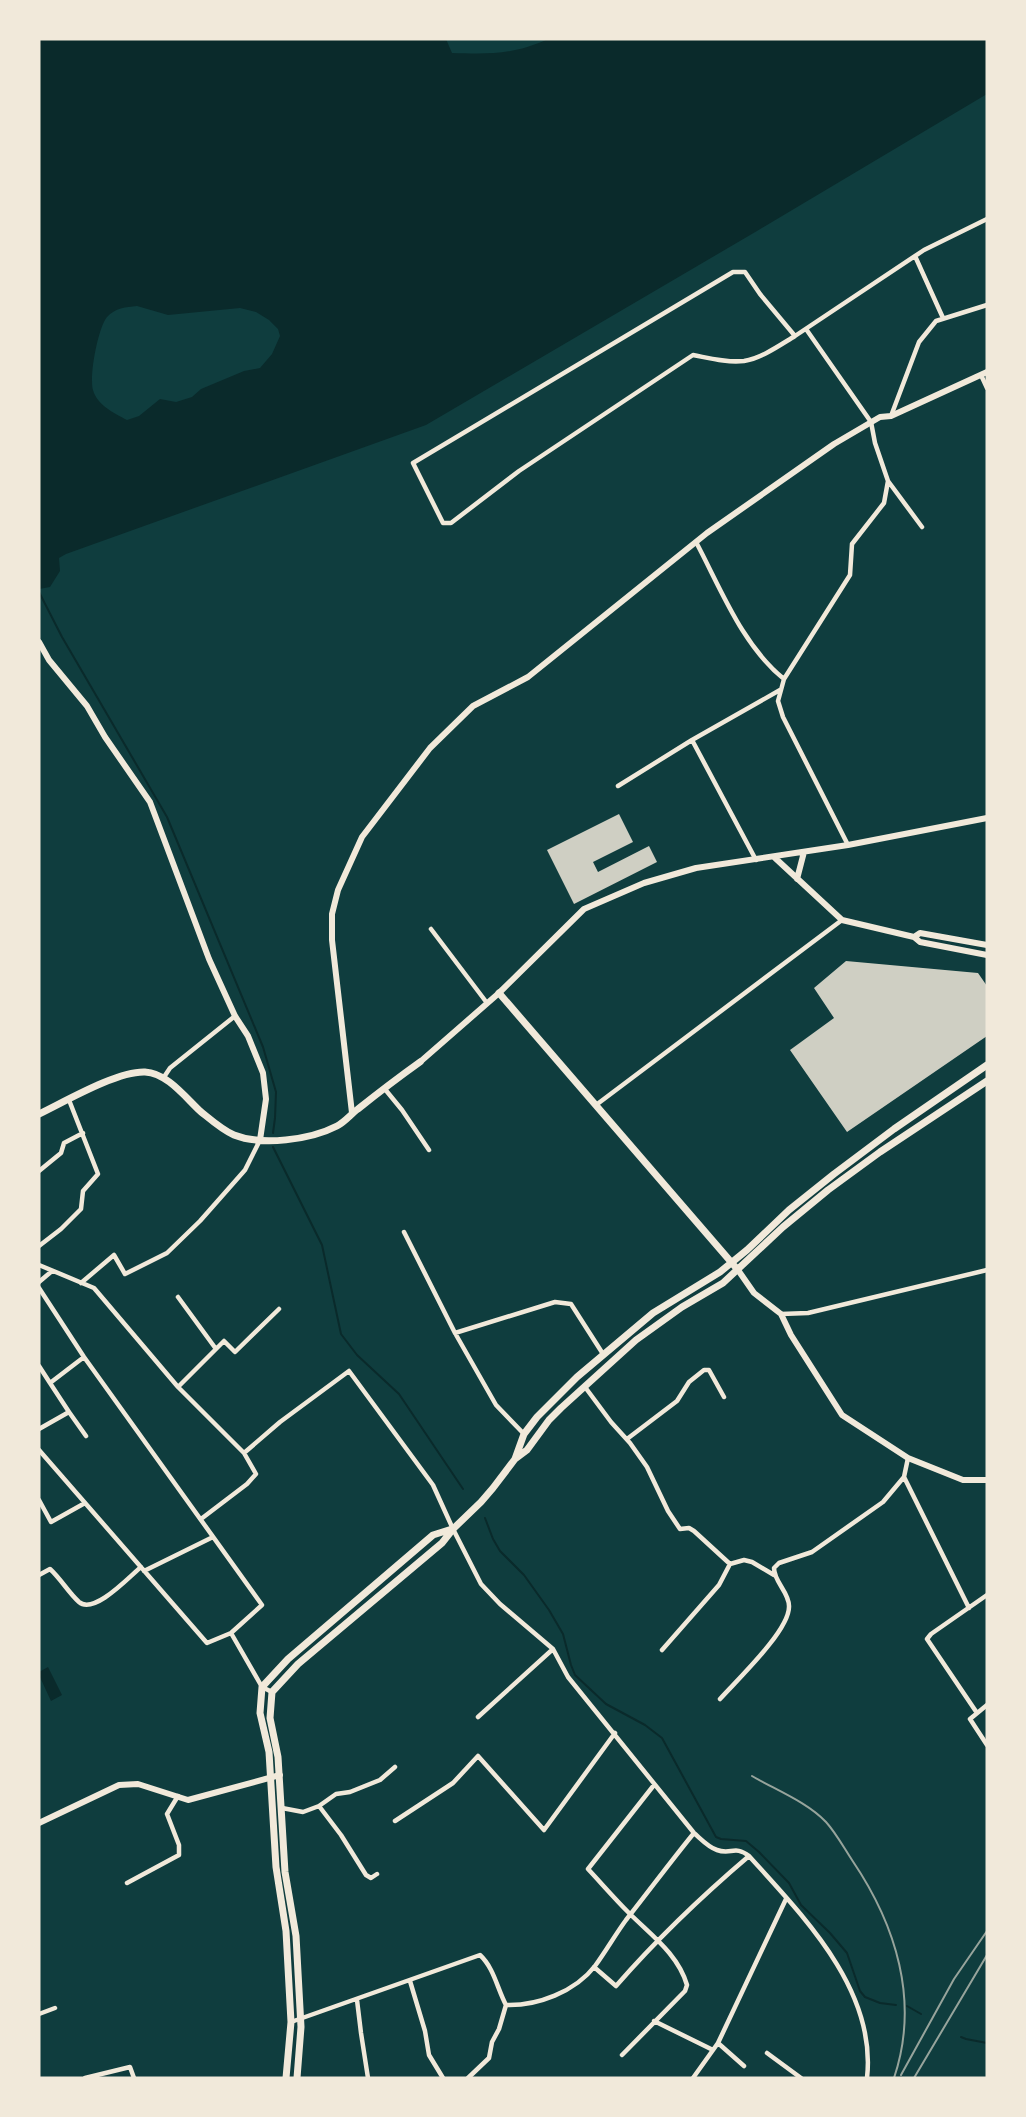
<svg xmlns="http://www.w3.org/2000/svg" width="1026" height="2117" viewBox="0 0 1026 2117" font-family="'Archivo Narrow',sans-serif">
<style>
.water{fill:#0a2a2b;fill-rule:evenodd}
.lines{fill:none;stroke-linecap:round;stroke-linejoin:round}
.stream{stroke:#0a2a2b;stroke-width:2}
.building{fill:#cfcfc3}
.minor{stroke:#f1e9da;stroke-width:4.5}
.tertiary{stroke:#f1e9da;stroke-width:6}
.secondary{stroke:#f1e9da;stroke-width:7}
.rail{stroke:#97a49c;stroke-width:2}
</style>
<rect width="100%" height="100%" fill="#0f3d3e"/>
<path class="water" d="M39,39H446L452,53C489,54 513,55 548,39H987V94L757,231L426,425L66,554L59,558L60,571L50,587L39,589ZM137,306L168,315L240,308L256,312L269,320L278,329L280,336L272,354L260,368L244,371L201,389L192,397L176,402L160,399L139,416L127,420C114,413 97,405 93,390C89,376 98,328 107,317C115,308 126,307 137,306Z
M48,1667L62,1695L51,1701L39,1675V1672Z"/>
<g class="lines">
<path class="stream" d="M39,592L62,637L167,817L263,1047L276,1092L275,1118L273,1133
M273,1147L322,1245L341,1334L357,1355L399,1394L463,1489
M485,1518L493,1539L500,1551L524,1575L549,1610L563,1634L571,1665L575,1675L606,1704L645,1725L662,1738L716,1837L721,1839L746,1841L759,1852L789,1883L801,1905L830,1933L847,1953L860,1991L865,1997L880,2003L896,2005
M907,2006L921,2014
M961,2037L966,2039L987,2043"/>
</g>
<path class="building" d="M619,814L633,842L593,862L598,872L649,846L657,862L574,904L547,850Z
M846,961L978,973L987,986V1036L847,1132L790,1050L834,1018L814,988Z"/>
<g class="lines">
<path class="minor" d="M915,256L943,318
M806,329L871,422L875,443L888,481L884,503L852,544L850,575L784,679L778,701L783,717L848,845
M795,336L760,294L745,272H733L413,463L443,523H451L519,471L693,355C709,358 727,363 744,361C762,358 780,345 795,336L924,250L987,219
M981,375L987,388
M891,416L919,342L936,321L987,305
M888,481L922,527
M696,542C721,589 742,645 784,679
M692,740L780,690
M618,786L692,740L756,860
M431,929L487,1003
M164,1077L170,1068L235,1016
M384,1088L402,1110L429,1150
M596,1105L842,920
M39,1171L61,1153L64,1143L83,1133
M404,1232L455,1333L496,1405L524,1434
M39,1246L61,1229L81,1209L83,1191L98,1174L69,1100
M39,1265L94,1288L178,1387L244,1453L280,1422L349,1371L433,1485L453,1529L481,1584L500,1604L553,1649L568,1677L694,1833C701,1839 708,1847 717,1850C731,1855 735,1845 749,1856C803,1916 877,1990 867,2078
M39,1282L52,1271
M81,1283L114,1255L125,1274L167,1253L200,1221L245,1170L260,1140
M39,1288L84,1357L262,1605L231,1633
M178,1297L216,1349
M781,1314L808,1313L987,1270
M455,1333L555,1302L571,1304L603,1354
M39,1366L50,1383
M178,1387L224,1341L235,1352L279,1309
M585,1387L611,1422L630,1443L647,1467L668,1511L680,1529L689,1528L694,1531L730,1564L744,1560L752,1562L774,1575
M69,1412L86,1436
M39,1429L69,1412L50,1383L84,1357
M627,1439L677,1401L689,1382L704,1370H709L724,1397
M39,1450L207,1643L231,1633L262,1687L272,1692
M904,1477L969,1608
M39,1500L51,1522L85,1503
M201,1519L247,1484L256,1474L244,1453
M144,1571L213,1537
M39,1575L50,1569C61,1579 68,1592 79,1602C94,1615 129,1577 141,1567
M662,1650L719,1585L730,1564
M720,1699C737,1680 790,1630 789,1606C789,1592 774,1582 774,1568L779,1563L812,1552L883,1502L904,1477L908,1458
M987,1705L970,1719L987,1745
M977,1713L927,1639L931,1634L987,1595
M478,1717L553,1649
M319,1806L341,1835L366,1875L371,1878L377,1874
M282,1808L303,1812L319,1806L336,1794L350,1792L380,1780L395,1767
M395,1821L453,1783L478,1756L544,1830L615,1733
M127,1883L179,1855V1845L167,1814L178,1796
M594,1967L616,1986C657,1939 702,1896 749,1856
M410,1981L425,2031L429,2055L443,2078
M357,2000L361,2033L368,2078
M39,2014L55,2008
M654,2021L713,2050
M291,2022L480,1955C494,1968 497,1988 506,2005C537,2006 575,1992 595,1966C606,1951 615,1935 626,1920C649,1891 671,1861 694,1833
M718,2043L786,1899
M767,2053L801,2078
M622,2055L685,1991L687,1985C678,1954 651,1935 629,1913C615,1899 602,1884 588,1869L654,1785
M85,2078L130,2067L134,2078
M468,2078L489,2058L492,2042L499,2029L506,2005
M693,2078L718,2043L744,2066"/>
<path class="tertiary" d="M39,642L49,660L87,706L105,737L150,802L209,959L235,1016L248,1036L263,1073L266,1099L260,1140
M774,857L842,920L914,937
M797,879L804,852
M987,945L920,933L914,937L920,942L987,955
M420,1062L499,993L584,909L644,883L696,868L848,845L987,818
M352,1113L332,940V914L338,890L362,837L430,748L473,706L528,677L707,533L834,444L880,417L891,416L987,372
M738,1270L754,1293L781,1314L791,1335L842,1415L908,1458L963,1480H987
M39,1823L119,1785L138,1784L188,1800L280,1775"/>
<path class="secondary" d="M499,993L738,1270
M39,1114C66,1101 117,1071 145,1072C167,1073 185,1097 200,1111C210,1119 222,1130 234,1135C262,1146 310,1140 337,1126C345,1122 351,1114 358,1109C378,1093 399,1077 420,1062
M515,1459L527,1450L549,1420L561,1408L636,1340L682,1307L723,1283L783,1227L828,1190L880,1152L987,1081
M286,2078L291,2022L286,1931L276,1867L269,1752L260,1713L262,1687L288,1659L433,1535L452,1529
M297,2078L301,2027L296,1936L285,1872L278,1757L270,1718L272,1692L298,1664L442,1543L453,1529L481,1502L493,1488L515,1459L524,1434L537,1417L577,1377L653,1313L720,1272L747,1250L789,1210L834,1174L894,1129L987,1065"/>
<path class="rail" d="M752,1776C776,1790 807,1802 826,1822C836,1833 844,1848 852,1860C896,1925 920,2001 894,2078
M901,2075L954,1979L987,1931
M914,2078L987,1955"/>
</g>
<rect width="1026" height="2117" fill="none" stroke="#f1e9da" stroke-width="81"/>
</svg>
